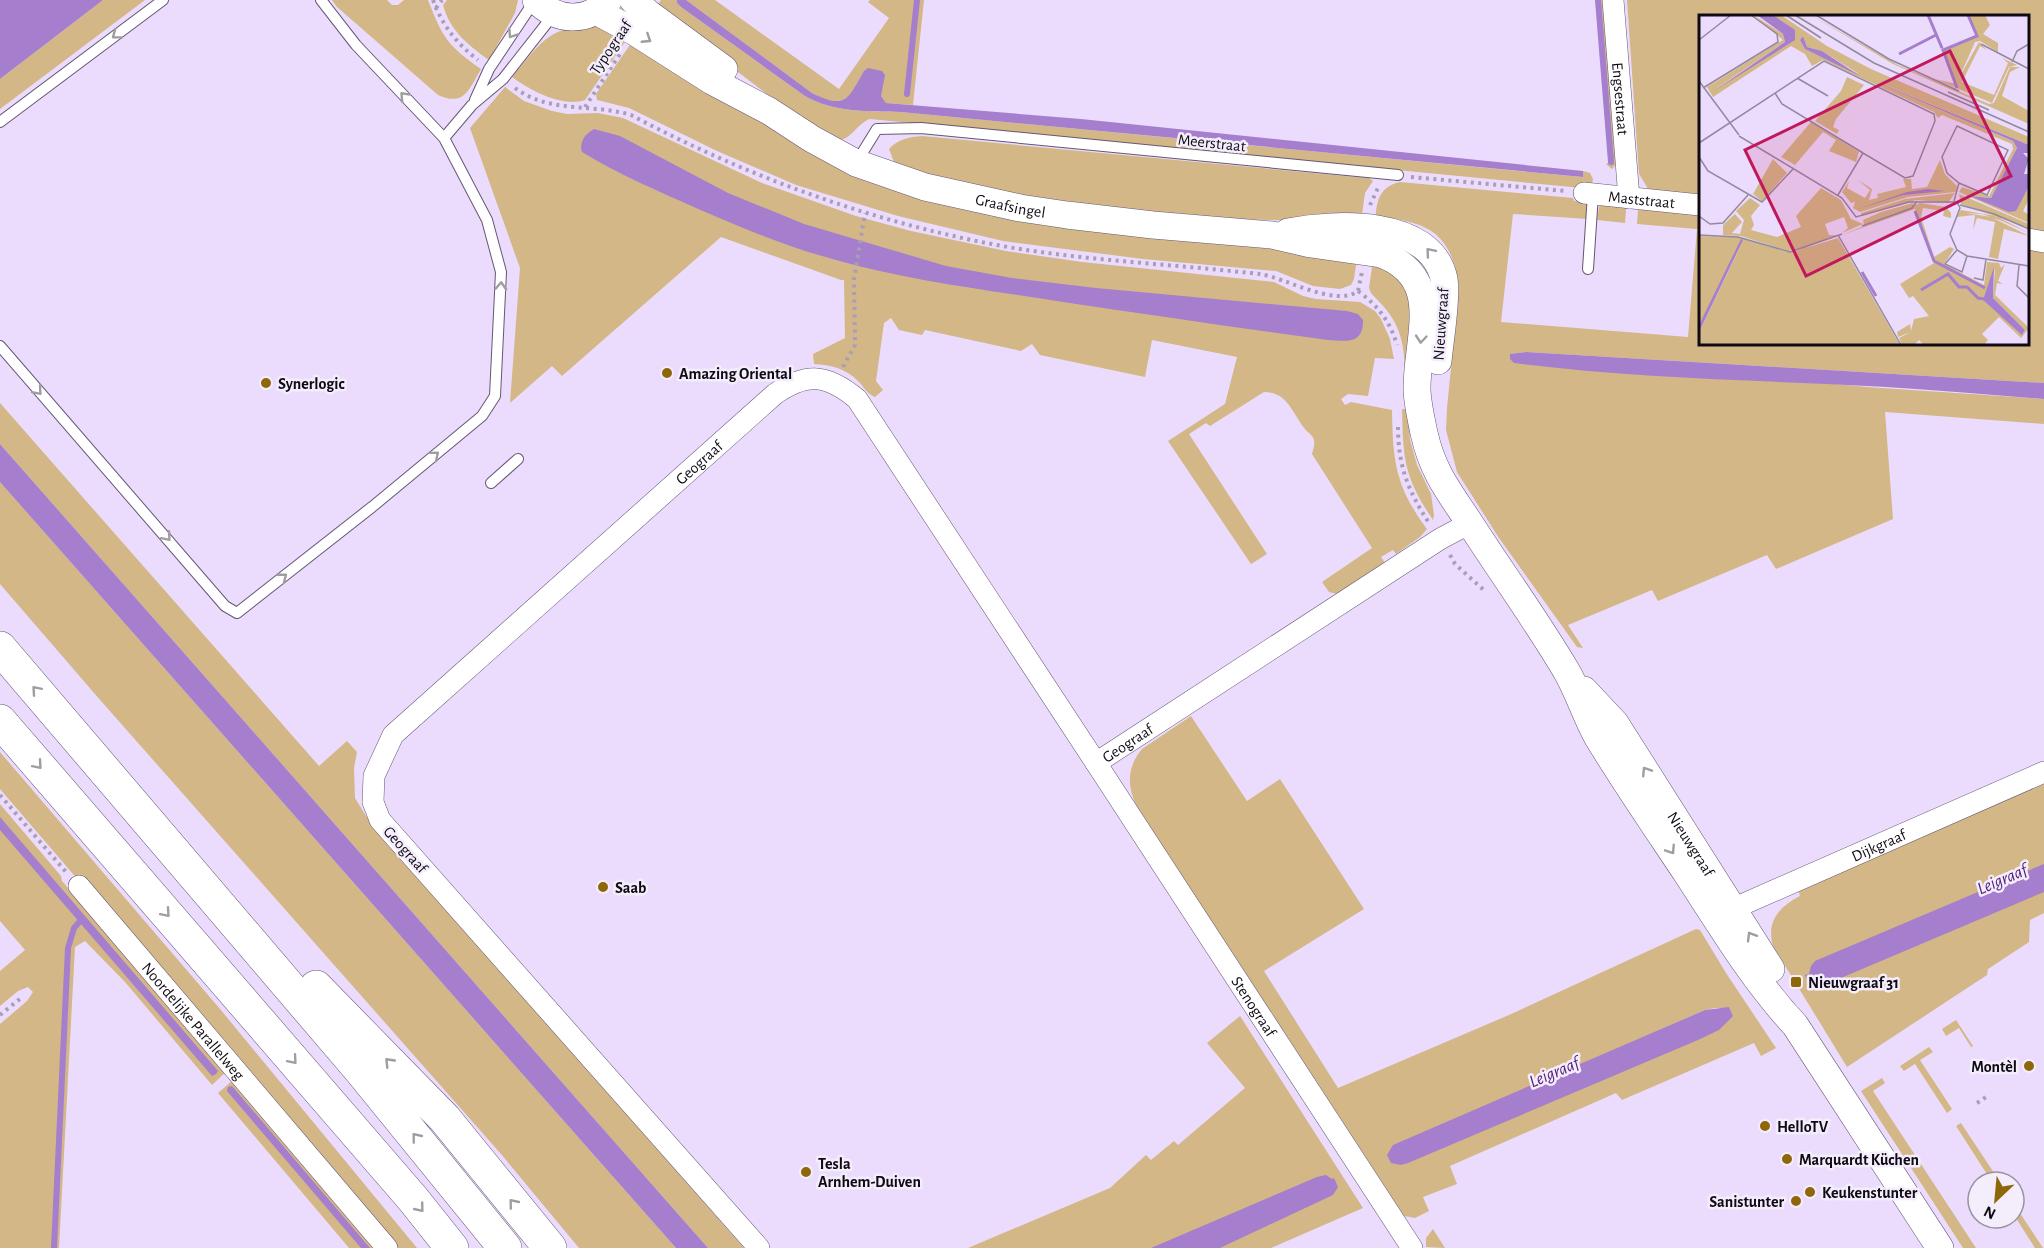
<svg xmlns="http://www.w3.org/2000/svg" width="2044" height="1248" viewBox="0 0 2044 1248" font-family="'Alegreya Sans',sans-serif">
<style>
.green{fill:#d3b786;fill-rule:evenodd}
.water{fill:#a57ecd}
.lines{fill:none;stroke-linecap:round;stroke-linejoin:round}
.stream{stroke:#a57ecd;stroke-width:6}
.service-casing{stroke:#655774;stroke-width:12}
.minor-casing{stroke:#655774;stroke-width:22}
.tertiary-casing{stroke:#655774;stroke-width:28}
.motorway-casing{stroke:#655774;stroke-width:34}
.path{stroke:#a99db7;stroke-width:4;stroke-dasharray:3 4.5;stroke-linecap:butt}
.service{stroke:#fff;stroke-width:10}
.minor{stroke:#fff;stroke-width:21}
.tertiary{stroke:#fff;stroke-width:27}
.motorway{stroke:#fff;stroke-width:33}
.oneway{stroke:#9f9da1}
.poi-dot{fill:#8e670a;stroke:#f4edfb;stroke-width:2}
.labels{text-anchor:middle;stroke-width:5;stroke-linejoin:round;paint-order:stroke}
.street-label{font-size:16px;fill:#0f0a14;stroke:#f4edfb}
.poi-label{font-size:16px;font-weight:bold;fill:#0f0a14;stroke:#f4edfb;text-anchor:start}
.water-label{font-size:18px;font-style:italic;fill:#55207e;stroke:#f4edfb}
.inset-river{fill:none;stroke:#a57ecd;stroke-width:3}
.inset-road{fill:none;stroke:#9388a0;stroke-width:1.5}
.view{fill:#c2185b;fill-opacity:0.15;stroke:#c2185b;stroke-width:3}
.inset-edge{fill:none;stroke:#0f0a14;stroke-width:3}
</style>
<rect width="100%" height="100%" fill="#ebdcfd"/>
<path class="green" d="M103,0H145L0,109V79Z
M332,0H387L392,5H398L404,0H428C443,38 447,45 481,69C469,89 465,107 438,95L337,7Z
M447,0H518L515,13L489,60C468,45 450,31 443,5Z
M661,0H677V3L681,7L805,96C835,113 868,111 901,112L1582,177L1583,171L1590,173L1593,179L1592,184L1582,188L870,119C858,123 852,138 840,140L788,110L655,9Z
M686,0H715L839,89L889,18L868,2L870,0H924L913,105L886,103L881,96H849C838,106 823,99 812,93Z
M1598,0H1607L1617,163L1612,169L1606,164L1611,161Z
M1627,0H2044V236L2028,234V16H1700V199L1650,192L1639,174Z
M590,24L629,36L585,100C562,108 530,90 512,77C524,63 536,45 552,35C563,28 578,27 590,24Z
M634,39L804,150L1169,238L1357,258L1354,279L1351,285L1340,289L1313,286L1276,271L1143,259L1003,241L898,216L796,185L717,151L629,108L597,100L596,94Z
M505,87L524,101L552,111L567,114L598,113L623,118L762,183L856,216L911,231L1006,251L1082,262L1274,282L1303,296L1316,299L1360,302L1375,311L1381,319L1390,339L1394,359L1375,358L1368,396L1348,394L1341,399L1345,405L1351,402L1392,410C1393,461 1395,486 1427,529L1420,537L1396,554L1393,550L1381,557L1385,563L1337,594L1329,592L1322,582L1372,548L1312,454C1313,450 1315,445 1314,440C1313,435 1308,433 1305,429C1292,413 1288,392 1264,392L1210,426L1206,423L1189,434L1267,554L1251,564L1168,441L1225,404L1237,357L1152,340L1145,377L1040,355L1032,344L1021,351L925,330L922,335L899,330L891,318L884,323L876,381L883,390L875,397C867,394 864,387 858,381C845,368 831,365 814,364L813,354L845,338L844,280H841L721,237L562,376L552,366L510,403L520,268L470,128Z
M922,136L1356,177L1369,178L1373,181L1365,193L1361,222L1184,218L967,187L894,162L889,149C898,139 909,137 922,136Z
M1400,182L1573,198L1574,201L1587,202L1589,206L1588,219L1513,214L1501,322L1688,337L1697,229L1637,224L1638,210L1643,205L1700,210V344H2028V243L2044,247V383L1526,352L1511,354L1867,387L2044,399V424L1885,412L1893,519L1776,569L1767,555L1658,601L1652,590L1568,625L1583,648L1577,647L1499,538L1457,472L1446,430L1447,408L1459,288C1452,232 1427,221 1376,217C1376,200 1381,186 1400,182Z
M1602,204L1623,205L1626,210L1625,223L1597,220L1599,207Z
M1373,260L1402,279L1414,304L1409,385L1404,384C1406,356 1404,330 1384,307C1380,302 1375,298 1371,293L1369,288Z
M0,403L319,766L347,741L357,752L354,768L355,798L366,816L744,1248H708L0,444Z
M1402,409H1408L1410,440L1417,465L1431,494L1434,515L1433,520C1404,477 1403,459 1402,409Z
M0,482L676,1248H579L501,1154L101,701L0,584Z
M1191,716L1247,801L1280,779L1364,909L1264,971L1338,1088L1509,1015L1696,929L1700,930L1726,973L1776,1048L1761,1056L1754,1043L1622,1100L1616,1093L1450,1166L1457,1184L1423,1197L1429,1211L1415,1218L1404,1216L1136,805C1127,785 1127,767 1142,749ZM1715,1008H1729L1733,1016L1392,1163L1593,1059L1705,1010Z
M0,752L220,1009L417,1248H394L0,789Z
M2044,783V913L2030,920L2029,942L1988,969L1987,975L1847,1067L1773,946C1766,921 1779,907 1800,896L1798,889Z
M0,804L61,876L62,881L226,1072L212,1085L125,982L85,941L75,947L59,1248H0V1024L27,1001L33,992L28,987L18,991L0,1006V971L25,950L0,921Z
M1240,1016L1363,1208L1271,1248H968L1110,1188L1146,1155L1151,1160L1174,1141L1178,1145L1245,1088L1207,1043Z
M1956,1020L1973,1046L1971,1047L1959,1028L1946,1036L1942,1029Z
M1929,1047L1933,1052L1920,1060L1952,1109L1947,1113L1915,1064L1904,1071L1900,1066Z
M1882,1078L1885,1083L1873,1091L1976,1248H1963L1861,1091Z
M233,1080L381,1248H349L218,1093Z
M1961,1123L2000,1182H1992L1956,1126Z
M2014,1204L2043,1248H2035L2014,1215Z
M1433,1229L1445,1248L1426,1247V1238Z"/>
<path class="water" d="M0,0H103L0,79Z
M677,0H686L812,93C846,110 848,99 864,71L868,68L882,71L885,75L881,96L886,103L1081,119L1583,171V177L901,112C868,111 835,113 805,96L681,7L677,3Z
M594,129L620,136L728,193L804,224L946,266L1012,278L1096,288L1347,311L1358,314L1363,320C1363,345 1347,341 1328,340C1239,328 1151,315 1063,302C988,290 910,281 836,260C788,247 742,228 696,208C658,191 618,174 582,152C579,142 585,134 594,129Z
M1526,352L2044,383V399C1991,395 1938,390 1886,387C1762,380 1638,379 1514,363L1510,359V354Z
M0,444L708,1248H676L0,482Z
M0,817L218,1071L216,1074L212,1076L0,830Z
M2044,864V892L1822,986L1812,982L1809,983L1805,975L1809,974L1811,966L1815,961Z
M1729,1007L1733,1016L1719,1030L1698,1040L1408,1163L1401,1165L1391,1163L1387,1155L1393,1145L1705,1010Z
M232,1086L370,1248H361L227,1091L228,1087Z
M1326,1175L1332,1179L1334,1178L1338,1187L1333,1195L1220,1248H1151L1317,1177Z"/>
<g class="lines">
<path class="stream" d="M1598,0L1611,162
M907,94L917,0
M54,1248L68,948L74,928L82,919"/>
<g class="service-casing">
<path id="service" d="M475,100L489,69L535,0
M0,122L163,0
M444,138L472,105L503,79L554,14
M856,163L877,129L921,128L1398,175
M1588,269L1593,194
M0,346L225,606L237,613L372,507L482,416L495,396L501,272L487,220L444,138L356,45L321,0
M491,483L518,459"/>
</g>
<g class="minor-casing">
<g id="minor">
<path id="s1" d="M1613,0L1629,198"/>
<path id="s2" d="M1584,193L1700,205"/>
<path d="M2028,239L2044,242"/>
<path id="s3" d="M1096,763L1412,1248"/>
<path id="s4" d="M79,886L387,1248"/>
<path id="s5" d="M1721,914L2044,772"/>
<path id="s6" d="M759,1248L380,820L373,802L374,776L393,735L775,394C807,372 827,374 857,399L1096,763L1440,539L1470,523"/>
</g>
</g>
<g class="tertiary-casing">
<g id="tertiary">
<path d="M536,0C557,22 587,23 608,1"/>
<path d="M633,0L648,13L724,69"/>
<path id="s7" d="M596,11L635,32L712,81L769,111L812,139L856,163L925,187L1020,208L1067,215L1153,225L1272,235L1311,244L1381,254C1445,277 1417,337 1417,388C1417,402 1421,418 1424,433C1433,474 1451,494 1473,528C1504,576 1538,623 1567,672C1579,693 1586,717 1598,738C1626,784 1657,829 1687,874C1721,926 1753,980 1795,1025L1940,1248"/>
<path d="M1288,232C1335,223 1431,218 1444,279C1447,297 1440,341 1438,361"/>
<path id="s8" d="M1584,690L1615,723L1771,969"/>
</g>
</g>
<g class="motorway-casing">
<path id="motorway" d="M0,648L362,1072L505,1248
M0,721L413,1199L452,1248
M316,987L445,1119L550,1248"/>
</g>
<path class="path" d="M433,0C442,25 457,44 478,60
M436,8L442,0
M515,88C550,114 592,103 631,115C748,177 872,222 1002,246C1087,261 1173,264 1259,274C1285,277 1335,308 1358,291L1362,272
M585,107L622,51
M1411,177L1565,191
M1370,205L1378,188
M1358,291C1378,306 1390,321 1397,345
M843,367L855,345L854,279L865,213
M1398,427C1398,465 1408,491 1429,523
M1450,555L1455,564L1486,592
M0,795L66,872
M0,1015L21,998
M1977,1103L1986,1097"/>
<use href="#service" class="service"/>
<use href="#minor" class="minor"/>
<use href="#tertiary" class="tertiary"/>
<use href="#motorway" class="motorway"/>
</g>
<defs><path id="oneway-chevron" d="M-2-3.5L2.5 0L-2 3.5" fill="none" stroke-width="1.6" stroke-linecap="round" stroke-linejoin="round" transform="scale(1.5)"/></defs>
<g class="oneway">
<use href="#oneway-chevron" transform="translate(512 34) rotate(124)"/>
<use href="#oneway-chevron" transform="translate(116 35) rotate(143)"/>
<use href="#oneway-chevron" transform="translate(647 39) rotate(33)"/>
<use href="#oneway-chevron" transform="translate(404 96) rotate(-133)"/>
<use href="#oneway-chevron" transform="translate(1430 252) rotate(-130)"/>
<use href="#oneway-chevron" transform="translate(501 286) rotate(-87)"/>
<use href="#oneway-chevron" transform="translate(1421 339) rotate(95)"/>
<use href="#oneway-chevron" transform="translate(38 391) rotate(49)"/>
<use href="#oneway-chevron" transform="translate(435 455) rotate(-40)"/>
<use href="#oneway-chevron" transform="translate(167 537) rotate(49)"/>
<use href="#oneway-chevron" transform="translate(283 577) rotate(-38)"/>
<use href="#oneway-chevron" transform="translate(36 690) rotate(-131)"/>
<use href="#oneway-chevron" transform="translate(38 765) rotate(49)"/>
<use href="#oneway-chevron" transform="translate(1646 771) rotate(-123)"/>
<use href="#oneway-chevron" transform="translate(1671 850) rotate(57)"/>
<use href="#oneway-chevron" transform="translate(166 913) rotate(49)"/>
<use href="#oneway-chevron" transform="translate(1751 936) rotate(-121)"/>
<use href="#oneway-chevron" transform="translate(293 1060) rotate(49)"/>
<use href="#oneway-chevron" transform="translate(389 1062) rotate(-134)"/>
<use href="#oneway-chevron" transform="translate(416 1137) rotate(-129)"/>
<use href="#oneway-chevron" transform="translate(513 1203) rotate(-129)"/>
<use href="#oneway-chevron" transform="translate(420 1208) rotate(51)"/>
</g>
<g class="poi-dot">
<circle cx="667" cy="373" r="6"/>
<circle cx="266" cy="383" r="6"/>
<circle cx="603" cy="887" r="6"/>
<rect x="1790" y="976" width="12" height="12" rx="3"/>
<circle cx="2029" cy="1066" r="6"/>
<circle cx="1765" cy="1126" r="6"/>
<circle cx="1787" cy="1159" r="6"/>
<circle cx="806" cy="1172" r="6"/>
<circle cx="1810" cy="1192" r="6"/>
<circle cx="1796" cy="1201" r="6"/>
</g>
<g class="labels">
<g class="street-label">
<text transform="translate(610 47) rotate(-56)" y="6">Typograaf</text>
<text dy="6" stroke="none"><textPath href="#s1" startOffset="99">Engsestraat</textPath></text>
<text transform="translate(1212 142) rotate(6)" y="6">Meerstraat</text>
<text dy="6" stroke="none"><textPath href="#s2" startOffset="58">Maststraat</textPath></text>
<text dy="6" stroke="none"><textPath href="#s7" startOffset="462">Graafsingel</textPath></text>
<text transform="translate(1440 324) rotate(-86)" y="6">Nieuwgraaf</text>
<text dy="6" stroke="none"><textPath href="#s6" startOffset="1072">Geograaf</textPath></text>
<text dy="6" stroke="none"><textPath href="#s6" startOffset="1738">Geograaf</textPath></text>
<text dy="6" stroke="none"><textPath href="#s8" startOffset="188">Nieuwgraaf</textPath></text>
<text dy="6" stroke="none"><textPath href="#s5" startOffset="172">Dijkgraaf</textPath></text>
<text transform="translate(406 849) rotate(48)" y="6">Geograaf</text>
<text dy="6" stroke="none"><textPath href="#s3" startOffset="290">Stenograaf</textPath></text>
<text dy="6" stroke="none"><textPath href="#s4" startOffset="177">Noordelijke Parallelweg</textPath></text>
</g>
<g class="poi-label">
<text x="679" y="379">Amazing Oriental</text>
<text x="278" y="389">Synerlogic</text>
<text x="615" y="893">Saab</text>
<text x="1808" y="988">Nieuwgraaf 31</text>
<text x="2017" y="1072" text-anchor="end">Montèl</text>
<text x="1777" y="1132">HelloTV</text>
<text x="1799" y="1165">Marquardt Küchen</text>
<text x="818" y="1169">Tesla<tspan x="818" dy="18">Arnhem-Duiven</tspan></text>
<text x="1822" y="1198">Keukenstunter</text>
<text x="1784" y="1207" text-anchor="end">Sanistunter</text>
</g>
<g class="water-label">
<text transform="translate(2002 879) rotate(-23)" y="6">Leigraaf</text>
<text transform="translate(1554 1072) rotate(-23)" y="6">Leigraaf</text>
</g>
</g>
<g transform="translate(1699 15)">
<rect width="330" height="330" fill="#ebdcfd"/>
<path d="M54,0L84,19L86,27L15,75L95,25L92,13L74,0H82L128,31L172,54L330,122V130L174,65L314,126L318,133L292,183L271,181L316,196L330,171V184L324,196L330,200V208L260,177L263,172L290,181L314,134L313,129L243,100L239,103L235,97L124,45L113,51L106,39L92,31L14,82L8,72L84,25ZM104,21L108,32L123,36L160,59L106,34L101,25ZM112,0L199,50L290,89L295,88L311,52H321L311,57L303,81L330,96V109L194,49ZM228,0L245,34L277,21L268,0H286L291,10L284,19L299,28V37L281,26L276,27L260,63L280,27L288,35L281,31L263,67L295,80L309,48L303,43L318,50L310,52L293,88L236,64L258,69L237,21L199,40L236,19ZM148,62L165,70L137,104L134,112L140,115L138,119L116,106L142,76ZM112,107L160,137L157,147L130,136L137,125L124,117L96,150L82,142ZM74,144L88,158L63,186L54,179ZM241,145L246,159L258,171L257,177L209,182L161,197L154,193L156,187L152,188L143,177L150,166L148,173L166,183L171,175L159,165L173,174L170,185L179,183L178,179L207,172L204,164H212L213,174L228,172ZM122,173L142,185L152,204L164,209L143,218L149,213L145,202L126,209L130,220H137L106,233L139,223L201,330H0V317L44,226L0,310V221L38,222L88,237H95L105,233L89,236L42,221L24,220V210L36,199L43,207L33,218L41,219L45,205L37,196L51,183L61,190L52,201L55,210L52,215L78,222L102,212L97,201ZM256,178L249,188L217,185L163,201L162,198L206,184ZM260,179L330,209V213L262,189ZM214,188V191L165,210L164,205L182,197ZM221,188L247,192L252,198V203L244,201L245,196L224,193L222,202L235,242L251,232L255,234L245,249L285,270L288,247L300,248L302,253L306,249L299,266L304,269L298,268L296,280L330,313L322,323L300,302L283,319L289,325L285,330H225L220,325L215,330H203L200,323L212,317L199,322L198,317L211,309L212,316L215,304L230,301L214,281L210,283L201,269L235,248L216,194L143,220ZM296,253L294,283L326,315L324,319L284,285ZM262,195L297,201L330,218L303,206L283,199L267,198L292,202L330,221L305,214L299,244L290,242L296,207L278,203L274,215L276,200L257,202Z" fill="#d3b786" fill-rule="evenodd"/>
<path d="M58,0H74L96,15V25L15,76L86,27L84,19ZM104,21L108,32L123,36L161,61L106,34L101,25ZM173,65L330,130V138H324L330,144L325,159H330V171L317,196L310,197L271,181L292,183L318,133L314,126ZM229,174L246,176L204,180L159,194L208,177ZM42,224L44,225L0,317V310ZM295,252L294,283L326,315L323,320L284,285Z" fill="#a57ecd"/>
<path class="inset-river" d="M229,0L243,33M200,39L237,20M258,73L244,35L278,21L269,0M216,196L235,246L286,273M163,257L177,281M222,275L249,259L260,272H268L279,283L285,284"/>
<path class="inset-road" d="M87,0L122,23M96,0L175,48L330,117M117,0L190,44L260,76M0,25L32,0M282,29L330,54M313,47L318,36L330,29M98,63L129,81M0,66L40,120M4,73L79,27L78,19L52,0M249,77L290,95M76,78L83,89L164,138M258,111L309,135L288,180L260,168L248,158L243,142ZM40,121L143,183L157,202L210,187H258L261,193L251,219L258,235L268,241L330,251M0,128L125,46L235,99L236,106L214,161L206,163L164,138L139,180M0,142L9,156L63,187L95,153M255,186L260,168M261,190L295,199L330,214M0,201L11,209L24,208L49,180M163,211L213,193L218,186M0,220L39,222L91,237L143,219M139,220L202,330M258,235L246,249L263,257L268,241M320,250L318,271L330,283M275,263L284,265L287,244"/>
<path class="view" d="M251,36L312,161L107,261L46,135Z"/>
<rect width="330" height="330" class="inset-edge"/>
</g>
<g transform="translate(1996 1200) rotate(206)"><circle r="28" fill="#f4edfb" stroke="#98929f" stroke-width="1.5"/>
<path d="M0-4.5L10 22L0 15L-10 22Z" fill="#8e670a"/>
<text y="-9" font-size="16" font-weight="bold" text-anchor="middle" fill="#0f0a14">N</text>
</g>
</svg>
